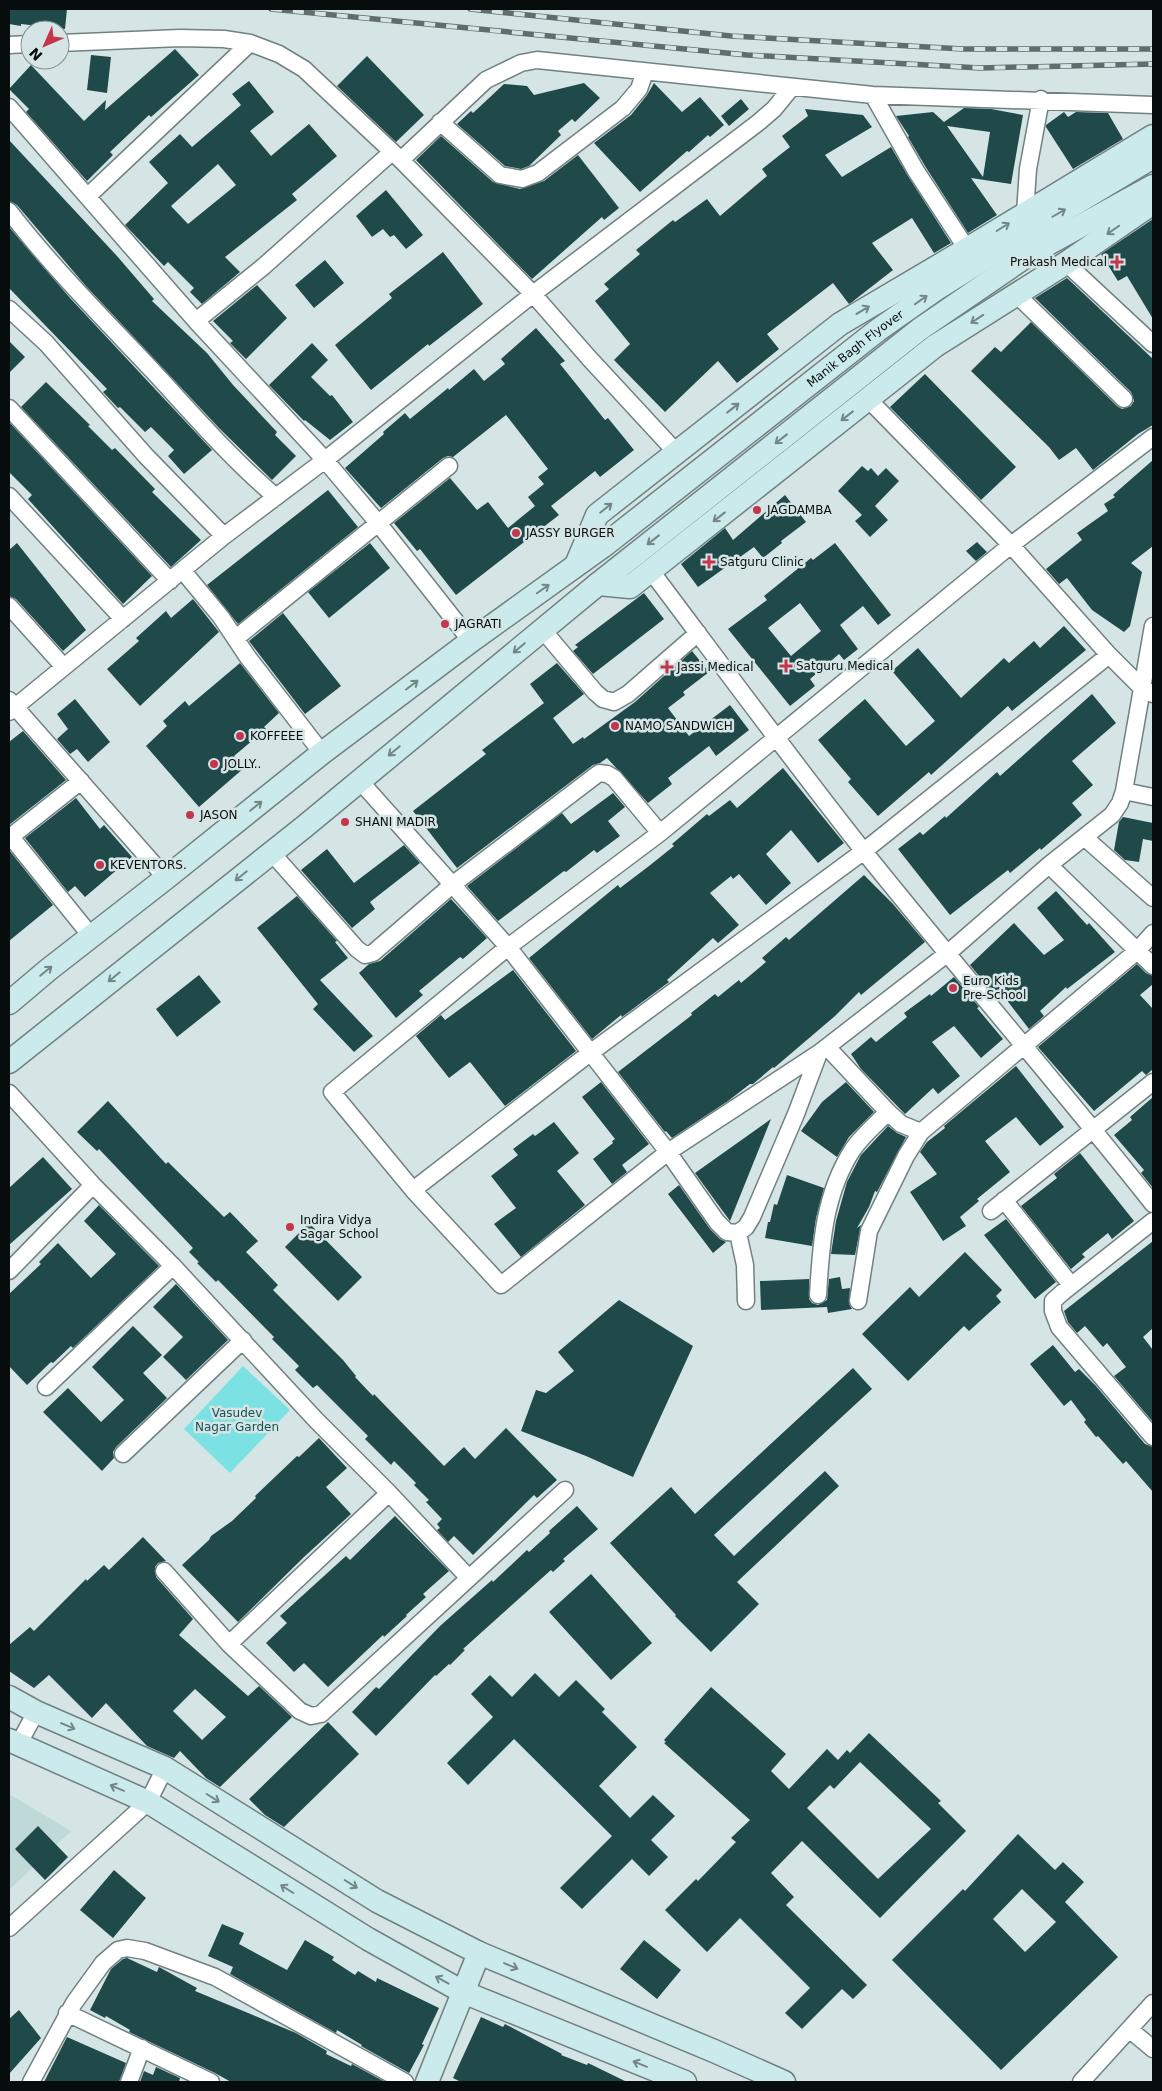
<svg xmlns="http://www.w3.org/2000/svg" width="1162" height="2091" viewBox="0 0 1162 2091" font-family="'DejaVu Sans',sans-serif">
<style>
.built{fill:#bfd9d9}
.green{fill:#7ce1e2}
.building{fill:#204a4a;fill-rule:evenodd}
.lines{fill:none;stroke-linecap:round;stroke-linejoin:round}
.street-casing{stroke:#718080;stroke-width:19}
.secondary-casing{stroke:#718080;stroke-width:25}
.street{stroke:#fff;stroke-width:16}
.secondary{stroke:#cbeaeb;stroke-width:22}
.rail-casing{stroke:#616c6c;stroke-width:5.5}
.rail{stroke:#d5e5e5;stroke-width:4;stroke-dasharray:11;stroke-linecap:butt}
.oneway{stroke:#738787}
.poi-dot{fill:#c5354c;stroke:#d5e5e5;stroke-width:2}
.labels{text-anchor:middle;stroke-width:5;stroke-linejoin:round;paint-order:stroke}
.poi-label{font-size:12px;fill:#070d0d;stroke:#d5e5e5;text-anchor:start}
.street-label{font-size:12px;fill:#070d0d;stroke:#d5e5e5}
.park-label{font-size:12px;fill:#165152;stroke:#d5e5e5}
</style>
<rect width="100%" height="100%" fill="#d5e5e5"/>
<path class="built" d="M9,1794L71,1831L9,1890Z"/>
<path class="green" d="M243,1366L290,1410L230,1473L184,1429Z"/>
<path class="building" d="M9,9H67L65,29L21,24V26L9,24Z
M175,49L199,75L151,117L149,115L110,152L113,155L87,181L26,112L29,109L9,89L31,65L84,121L106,100L105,110Z
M91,55L111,57L107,93L87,90Z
M367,56L424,115L396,142L337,86Z
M249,81L274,112L250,131L271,156L309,124L337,156L292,194L297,200L225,257L240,272L202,304L190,292L194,288L168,262L164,266L125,225L168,183L149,162L180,134L192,147L241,105L232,94ZM218,164L236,185L188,224L171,206Z
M584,83L600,98L575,122L572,119L558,131L561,135L529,166L521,169L505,166L457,124L471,111L473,113L504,84L527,86L534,95Z
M654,83L682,112L700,97L724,125L710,137L708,135L689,152L687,151L640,192L594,143L631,115L647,95Z
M741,99L749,109L729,126L721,116Z
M964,108L991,109L1023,115L1011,184L971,178L997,215L968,233L925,166L908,137L909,136L896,116L933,112L944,122ZM947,126L990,132L983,177Z
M805,109L863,115L872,127L825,155L842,177L891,147L908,176L951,243L934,253L912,218L872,243L893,270L852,302L849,304L833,283L767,334L779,349L737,383L718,361L665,412L614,360L630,344L595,301L609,289L604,284L640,254L636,250L673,220L675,222L707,199L720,216L767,176L762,169L790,147L782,136L808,116Z
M1064,112L1068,117L1076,112L1108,113L1123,139L1073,169L1046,127V125Z
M441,136L493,182L520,189L544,181L578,155L619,208L604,220L602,217L532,279L416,160Z
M9,140L117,256L154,299L152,301L207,353L233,385L277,432L275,435L296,456L272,480L219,428L85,285L17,205L9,201Z
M386,190L423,235L406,249L394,235L390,237L383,229L372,237L356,216Z
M1153,219V319L1127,276L1118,281L1101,254Z
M9,227L70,298L212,450L184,474L168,456L174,450L151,427L145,432L120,407L118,408L103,392L107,389L9,288Z
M443,252L483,304L429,346L428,344L371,390L335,345L392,298L389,294Z
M325,260L344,283L314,308L295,285Z
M1067,278L1153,359V425L1138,434L1093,470L1076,448L1059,460L1049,447L971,371L995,347L1001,352L1031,322L1117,406L1122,409L1131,406L1134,401L1131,392L1035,298Z
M257,285L287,318L246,359L230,343L233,341L213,321Z
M536,328L565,361L560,364L605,420L608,418L634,450L600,477L595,471L551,506L559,515L456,595L420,549L417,551L394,523L450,478L477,510L488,502L508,528L535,506L528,497L544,484L538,477L548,469L506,415L453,457L448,456L443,458L381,508L345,468L384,434L383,432L405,413L410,419L448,388L449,390L474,369L484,381L505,364L501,359Z
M9,341L25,357L9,373Z
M312,343L328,360L311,377L330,396L332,395L353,422L330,440L305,420L304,421L269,385Z
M925,374L1016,467L981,500L890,407Z
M46,382L90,425L88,426L112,450L115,448L155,489L152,492L201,540L171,567L21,407Z
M9,422L152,576L123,604L28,499L32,495L9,472Z
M1153,460V546L1131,563L1142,572L1130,626L1124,632L1092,610L1067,578L1059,584L1046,569L1082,540L1077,533L1108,511L1104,504L1115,497L1113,495Z
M862,466L868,471L871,468L878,476L886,468L899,481L875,506L888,520L870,537L855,521L862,515L838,491Z
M328,490L358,527L238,624L207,585Z
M785,495L806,522L781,541L782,543L763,558L754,547L698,587L681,564L725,528L733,540Z
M977,542L987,552L976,561L966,551Z
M17,543L86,630L63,651L16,599L9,596V550Z
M370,543L390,568L329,618L308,592Z
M835,543L891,615L878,625L863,606L840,625L858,649L844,660L839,654L810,679L815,686L790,706L728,629L767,600L764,596L811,558L813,560ZM800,603L821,631L791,656L768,628Z
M644,593L664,619L593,674L573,651L578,647L575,645Z
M193,599L219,632L140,706L107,669L139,641L136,638L166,611L171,618Z
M283,613L341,686L305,714L249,641Z
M1064,626L1086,650L1012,711L1008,706L931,775L929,772L878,816L848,782L851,779L818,740L865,699L906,746L935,721L892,671L918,648L961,698L1004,658L1009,663L1034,641L1040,648Z
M692,651L709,672L683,692L685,695L668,708L689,736L730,705L749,730L716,756L709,746L668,778L672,784L648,803L607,758L600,763L593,765L457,868L413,811L486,754L482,750L544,703L530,684L557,663L584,694L553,718L573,744L583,737L584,739L635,702Z
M240,663L279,713L264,727L266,729L234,756L244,768L199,807L146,746L167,726L163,721L185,701L189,706Z
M1092,694L1116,723L1072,761L1093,785L1072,803L1082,815L1041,850L1040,848L1010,873L1008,870L950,915L898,849L920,832L923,835L945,816L946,818L997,772L1000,776Z
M75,699L110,742L88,762L77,749L70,754L57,739L68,729L57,714Z
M23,731L66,780L9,825V742Z
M783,768L844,843L818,863L791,830L766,854L791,883L766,905L739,874L733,879L731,876L710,893L739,925L718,943L713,938L667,980L669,982L622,1017L621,1015L592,1039L529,958L618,885L620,888L649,866L674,846L672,844L707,814L709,816L730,800L737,808Z
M613,793L625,807L608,821L620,836L597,853L594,850L566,872L564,871L498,921L467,886L562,813L571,824Z
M76,798L100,829L104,825L132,857L85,897L75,886L68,892L25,838Z
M1123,817L1153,823V841L1143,839L1139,862L1125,860L1114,850L1119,822Z
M404,845L420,863L370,902L375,909L352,928L301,870L327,849L354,883Z
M9,850L53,905L9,941Z
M864,875L893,904L925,942L861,995L859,992L835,1016L774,1068L773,1067L753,1084H750L728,1101L672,1138L666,1131L665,1132L618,1072L692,1015L691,1013L715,994L718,997L739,980L741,983L766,962L762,958L786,937L789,940Z
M1056,891L1087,925L1089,923L1115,952L1067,989L1066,987L1040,1011L1044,1016L1029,1029L999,990L994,994L970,965L1014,923L1044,955L1064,940L1037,908Z
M297,896L337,941L335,942L348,958L320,980L373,1036L354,1052L313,1009L318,1004L257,928Z
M451,899L487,938L463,959L460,957L419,991L423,995L396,1018L359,973L369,964L380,961Z
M1137,964L1146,973L1153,976V984L1140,995L1153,1009V1069L1146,1075L1142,1071L1094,1111L1038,1047Z
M513,970L576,1051L505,1106L470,1062L449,1078L416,1036L441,1015L445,1020Z
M199,975L221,1002L177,1037L156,1009Z
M954,977L979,1007L977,1008L1003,1039L981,1058L954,1026L932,1042L960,1076L938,1094L933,1088L905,1114L861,1069L851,1054L871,1037L876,1042L907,1017L904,1013L930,994L931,996Z
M1016,1066L1064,1127L1040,1146L1016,1117L985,1141L1010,1172L977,1199L979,1201L960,1217L966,1226L943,1241L910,1192L937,1174L920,1152L927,1142L945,1128L944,1126Z
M601,1082L649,1144L622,1165L627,1172L612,1184L593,1159L613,1143L612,1141L615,1139L582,1097Z
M846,1082L874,1112L849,1137L837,1157L801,1131L822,1102Z
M1153,1097V1188L1141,1173L1144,1170L1114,1135L1132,1120L1130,1117Z
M108,1101L166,1164L168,1162L224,1217L230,1212L258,1241L246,1252L278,1285L273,1290L343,1360L356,1376L355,1377L373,1396L374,1394L444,1466L464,1447L475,1459L506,1428L557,1480L537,1498L534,1495L473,1555L454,1536L448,1542L437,1530L440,1528L437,1524L442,1519L426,1502L429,1500L414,1485L416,1483L394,1461L391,1465L365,1439L368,1436L317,1385L313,1388L295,1370L299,1366L272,1339L274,1337L218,1280L216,1282L197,1263L199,1262L189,1252L193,1248L99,1149L97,1151L77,1132Z
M771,1119L730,1221L695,1173Z
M554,1122L579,1153L557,1171L585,1205L521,1257L494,1224L516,1208L491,1176L518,1155L513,1149L533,1134L535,1136Z
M888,1126L897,1133L906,1137L877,1192L875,1191L869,1207L857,1228L861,1225L855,1255L831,1254L836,1221L847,1182L861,1155Z
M1080,1153L1134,1221L1112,1239L1108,1233L1082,1254L1085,1257L1071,1269L1021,1206L1057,1178L1054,1174Z
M43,1157L72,1189L9,1245V1188Z
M787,1175L824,1188L816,1218L812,1246L765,1238L768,1222H770L774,1204L777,1205Z
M679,1185L710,1229L720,1239L726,1242L713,1253L668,1194Z
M99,1205L159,1266L73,1348L71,1346L53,1363L51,1362L27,1385L9,1366V1294L41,1264L39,1262L58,1243L91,1278L116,1254L84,1221Z
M1006,1219L1056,1282L1035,1299L984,1235Z
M309,1223L362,1277L338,1301L285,1247Z
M1153,1241V1328L1143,1337L1153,1350V1422L1114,1376L1126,1367L1107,1343L1103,1347L1085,1326L1077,1333L1068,1322L1064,1311Z
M965,1252L1002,1290L996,1296L1001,1302L969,1331L964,1326L908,1381L862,1334L910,1287L919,1297Z
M840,1277L842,1289L850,1288L849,1304L852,1309L828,1313L827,1307L761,1310L760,1281L809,1279V1299L812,1303L818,1305L827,1300L829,1279Z
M176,1284L228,1340L186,1380L163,1357L183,1337L153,1307Z
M619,1300L693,1346L633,1477L586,1456L521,1431L536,1390L546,1393L574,1371L558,1352Z
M133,1326L162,1355L143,1373L167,1398L116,1447L113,1452L114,1458L102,1471L43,1412L68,1388L101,1422L124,1400L92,1367Z
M1053,1345L1075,1372L1079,1369L1096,1386L1145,1444L1153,1447V1492L1126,1461L1123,1464L1098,1436L1096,1437L1084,1422L1086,1420L1071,1400L1064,1406L1030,1364Z
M853,1368L872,1389L714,1535L734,1556L825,1471L839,1486L737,1582L759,1604L711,1652L675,1616L676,1615L610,1543L671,1487L695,1514Z
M319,1438L347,1468L326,1487L351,1514L304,1557L238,1622L182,1565L209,1540L211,1536L232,1521L256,1498L255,1496L297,1456L299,1457Z
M577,1506L598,1529L563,1559L565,1561L553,1572L551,1570L463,1649L465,1650L450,1665L449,1664L436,1676L435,1675L376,1736L352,1712L376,1687L379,1689L440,1626L492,1580L493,1582L527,1550L529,1552L550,1533L549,1531Z
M395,1516L449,1571L423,1594L426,1597L406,1615L407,1616L384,1637L383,1635L328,1687L304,1663L294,1672L266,1643L287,1623L280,1616L346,1556L350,1560Z
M143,1537L166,1561L158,1563L155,1567L156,1577L193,1619L179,1635L248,1696L259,1686L292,1717L220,1787L206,1778L180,1751L174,1758L147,1746L106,1703L92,1718L49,1675L34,1688L9,1671V1645L30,1627L34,1631L86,1579L87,1581L104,1565L109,1570ZM195,1689L226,1717L202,1740L173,1711Z
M591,1574L652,1643L611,1680L549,1612Z
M535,1673L559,1697L576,1680L605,1709L602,1712L637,1747L599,1786L630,1818L653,1795L675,1816L651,1840L668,1857L649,1876L632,1859L582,1909L560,1888L612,1836L514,1739L468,1785L447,1763L493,1717L471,1694L490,1675L512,1697Z
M711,1687L786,1754L771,1771L789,1789L827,1749L838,1760L847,1750L850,1753L869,1733L941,1801L938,1803L966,1831L880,1918L802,1841L771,1873L794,1897L786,1905L867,1985L853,1999L842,1989L802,2029L785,2013L810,1988L740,1918L707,1952L665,1910L696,1879L698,1881L736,1842L731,1838L750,1820L664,1743L666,1742L664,1740ZM860,1762L931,1829L878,1879L807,1808L830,1785L834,1789Z
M328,1722L359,1754L284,1827L265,1815L249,1799Z
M38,1826L68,1857L45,1880L15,1849Z
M1018,1834L1055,1870L1063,1862L1084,1882L1065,1902L1118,1957L1001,2070L892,1960L963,1889L965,1891ZM1022,1889L1056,1922L1025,1952L993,1919Z
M114,1870L146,1898L113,1938L80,1910Z
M222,1924L244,1933L239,1944L287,1970L305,1940L334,1957L332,1960L355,1975L358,1971L376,1982L377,1978L439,2008L422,2044L424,2045L409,2073L361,2046L362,2045L337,2030L336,2033L230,1974L233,1967L208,1956Z
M644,1940L681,1970L657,1999L620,1969Z
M127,1958L157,1972L159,1967L197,1988L195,1991L296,2033L327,2051L326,2054L351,2066L352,2064L385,2082H231L215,2073L129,2032L130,2030L106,2016L105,2018L90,2010L111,1969L123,1959Z
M19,2010L41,2038L9,2074V2019Z
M481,2017L503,2027L505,2024L562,2054L561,2055L587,2065L588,2063L627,2082H461L453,2078Z
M67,2037L126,2063L119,2082H44Z
M156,2067L180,2078L179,2082H140L144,2071L153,2075Z"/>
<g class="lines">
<g class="street-casing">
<path id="street" d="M60,43L180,38L224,39L250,43L279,54L304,69L401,160L533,294L589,358L676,452
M9,45L30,44
M873,95L916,171L967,249
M9,107L196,321L325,460L378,523L471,641
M440,122L500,175L522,179L538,173L623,108L639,89L645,72
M401,160L486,80L521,63L537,60L873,95L1153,105
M88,196L250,43
M9,211C52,267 102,317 151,369C192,413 230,458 276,497
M1025,213L1028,169L1041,99
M1066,263L1153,344
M1016,294L1124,399
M9,309L46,343L146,456L224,536
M196,321L264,266L392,152
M868,399L1011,545L1109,655L1141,687L1153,694
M9,408L170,581
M1153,437L1011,545L660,833L508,947L332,1092L413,1190L501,1285L668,1152L819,1053L948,953L1049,865L1112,815L1120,803L1124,791L1153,626
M9,496L123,619
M183,571L221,617L247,656L322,753
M651,571C721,664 790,758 862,849C958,969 1058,1084 1153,1204
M9,606L64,667
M542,629L595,692L603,699L614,702L628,694L698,633
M236,638L449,466
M9,700L166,878
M9,712L224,536L325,460L533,294L759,122L774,109L792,87
M359,780L508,947L668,1152L717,1222L727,1232L738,1233L746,1227L752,1217L796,1114L819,1053
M1124,791L1153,797
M11,837L91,936
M1084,837L1153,898
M9,838L81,781
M271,852L357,949L365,955L373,953L452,885L599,773L607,774L614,778L660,833
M1049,865L1153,966
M827,1047L888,1112L901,1124L921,1132L1137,951L1153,933
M9,1093L93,1185L173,1266L316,1420L389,1493L468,1577
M413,1190L590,1053L864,851L1109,655
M1004,1200L1071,1285
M991,1211L1153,1082
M1153,1221L1063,1292L1053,1301V1311L1059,1327L1153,1437
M738,1233L745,1265L746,1301
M9,1271L93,1185
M818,1295C821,1243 824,1194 853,1149C863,1135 876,1124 888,1112
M858,1301L869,1231L906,1156L921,1132
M46,1387L173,1266
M123,1454L243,1340
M164,1571L229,1644L300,1711L311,1716L321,1714L565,1490
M229,1644L389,1493
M18,1745L36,1712
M9,1928L148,1802L165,1768
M67,2013L211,2082
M1129,2029L1153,2049
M31,2082L74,2003L103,1963L118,1950L127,1948L145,1951L215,1977L405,2082
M129,2082L142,2048
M1081,2082L1153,2003"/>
</g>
<g class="secondary-casing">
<g id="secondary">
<path d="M576,565L597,515L840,324L967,249L1153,136"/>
<path d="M598,584L630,587L935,346L1066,263L1153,203"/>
<path id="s1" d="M9,1003L48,970L166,878L322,753L471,641L606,544L878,330L935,290L1016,239L1153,157"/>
<path d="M9,1062L304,827L598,584L920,329L1028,255L1153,186"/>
<path d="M9,1697L36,1712L165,1768L377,1901L479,1953L714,2051L784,2082"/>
<path d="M9,1740L148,1802L368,1939L463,1992L685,2082"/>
<path d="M427,2082L479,1953"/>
</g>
</g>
<use href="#street" class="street"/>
<use href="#secondary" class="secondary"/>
<g class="rail-casing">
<path id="rail" d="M271,9L747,55L980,68L1153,64
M470,9L731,36L963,49H1153"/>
</g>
<use href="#rail" class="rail"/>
</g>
<defs><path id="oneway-shaft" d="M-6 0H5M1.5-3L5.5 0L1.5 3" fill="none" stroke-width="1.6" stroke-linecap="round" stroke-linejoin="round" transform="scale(1.25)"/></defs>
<g class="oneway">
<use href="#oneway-shaft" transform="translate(1059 213) rotate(-30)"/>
<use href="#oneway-shaft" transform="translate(1003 227) rotate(-32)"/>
<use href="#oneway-shaft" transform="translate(1113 230) rotate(145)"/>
<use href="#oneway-shaft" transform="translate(921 300) rotate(-35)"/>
<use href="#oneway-shaft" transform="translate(863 310) rotate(-31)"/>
<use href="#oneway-shaft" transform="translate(977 319) rotate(147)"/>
<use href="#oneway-shaft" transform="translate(733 408) rotate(-38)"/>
<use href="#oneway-shaft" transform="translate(847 416) rotate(142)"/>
<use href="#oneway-shaft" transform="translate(781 439) rotate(142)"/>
<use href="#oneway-shaft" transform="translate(606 508) rotate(-39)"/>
<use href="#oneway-shaft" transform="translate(719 517) rotate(142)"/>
<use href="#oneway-shaft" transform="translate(653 540) rotate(142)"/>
<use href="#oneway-shaft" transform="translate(543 589) rotate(-35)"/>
<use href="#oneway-shaft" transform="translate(519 648) rotate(140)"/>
<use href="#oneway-shaft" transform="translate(412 685) rotate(-37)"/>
<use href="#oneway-shaft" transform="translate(394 751) rotate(140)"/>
<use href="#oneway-shaft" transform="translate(256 806) rotate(-39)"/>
<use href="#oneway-shaft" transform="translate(241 876) rotate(141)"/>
<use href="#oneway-shaft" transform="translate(46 971) rotate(-39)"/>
<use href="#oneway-shaft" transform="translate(114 977) rotate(141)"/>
<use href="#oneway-shaft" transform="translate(68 1726) rotate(23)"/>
<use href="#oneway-shaft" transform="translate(117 1788) rotate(-157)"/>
<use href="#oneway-shaft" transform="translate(213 1798) rotate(32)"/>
<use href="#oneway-shaft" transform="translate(351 1884) rotate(32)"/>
<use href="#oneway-shaft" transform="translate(287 1889) rotate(-148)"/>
<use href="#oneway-shaft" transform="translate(511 1966) rotate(23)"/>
<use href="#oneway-shaft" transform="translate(442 1980) rotate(-151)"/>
<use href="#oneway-shaft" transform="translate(640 2064) rotate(-158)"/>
</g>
<g class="poi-dot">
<path d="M1114.5 254.5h5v5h5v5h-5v5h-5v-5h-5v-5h5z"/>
<circle cx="757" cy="510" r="5"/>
<circle cx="516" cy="533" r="5"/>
<path d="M706.5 554.5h5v5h5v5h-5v5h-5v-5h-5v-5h5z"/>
<circle cx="445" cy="624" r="5"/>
<path d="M783.5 658.5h5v5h5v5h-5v5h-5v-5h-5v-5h5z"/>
<path d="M664.5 659.5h5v5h5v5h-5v5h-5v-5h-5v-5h5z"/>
<circle cx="615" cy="726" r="5"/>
<circle cx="240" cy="736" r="5"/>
<circle cx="214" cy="764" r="5"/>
<circle cx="190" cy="815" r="5"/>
<circle cx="345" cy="822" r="5"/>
<circle cx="100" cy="865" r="5"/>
<circle cx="953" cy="988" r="5"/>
<circle cx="290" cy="1227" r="5"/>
</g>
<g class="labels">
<g class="poi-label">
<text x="1107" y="266" text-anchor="end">Prakash Medical</text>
<text x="767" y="514">JAGDAMBA</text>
<text x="526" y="537">JASSY BURGER</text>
<text x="720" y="566">Satguru Clinic</text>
<text x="455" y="628">JAGRATI</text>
<text x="796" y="670">Satguru Medical</text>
<text x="677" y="671">Jassi Medical</text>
<text x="625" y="730">NAMO SANDWICH</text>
<text x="250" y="740">KOFFEEE</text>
<text x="224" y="768">JOLLY..</text>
<text x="200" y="819">JASON</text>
<text x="355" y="826">SHANI MADIR</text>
<text x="110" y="869">KEVENTORS.</text>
<text x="963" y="985">Euro Kids<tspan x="963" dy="14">Pre-School</tspan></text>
<text x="300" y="1224">Indira Vidya<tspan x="300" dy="14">Sagar School</tspan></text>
</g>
<g class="street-label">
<text dy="4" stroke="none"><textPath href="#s1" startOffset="1070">Manik Bagh Flyover</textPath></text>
</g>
<g class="park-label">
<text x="237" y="1417">Vasudev<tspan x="237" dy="14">Nagar Garden</tspan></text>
</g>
</g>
<rect width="1162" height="2091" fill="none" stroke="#070d0d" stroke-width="20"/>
<g transform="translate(45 45) rotate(225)"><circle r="24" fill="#d5e5e5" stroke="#838f8f"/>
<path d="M0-4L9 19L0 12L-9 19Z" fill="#c5354c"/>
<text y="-8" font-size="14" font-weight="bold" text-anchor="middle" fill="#070d0d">N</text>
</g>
</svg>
